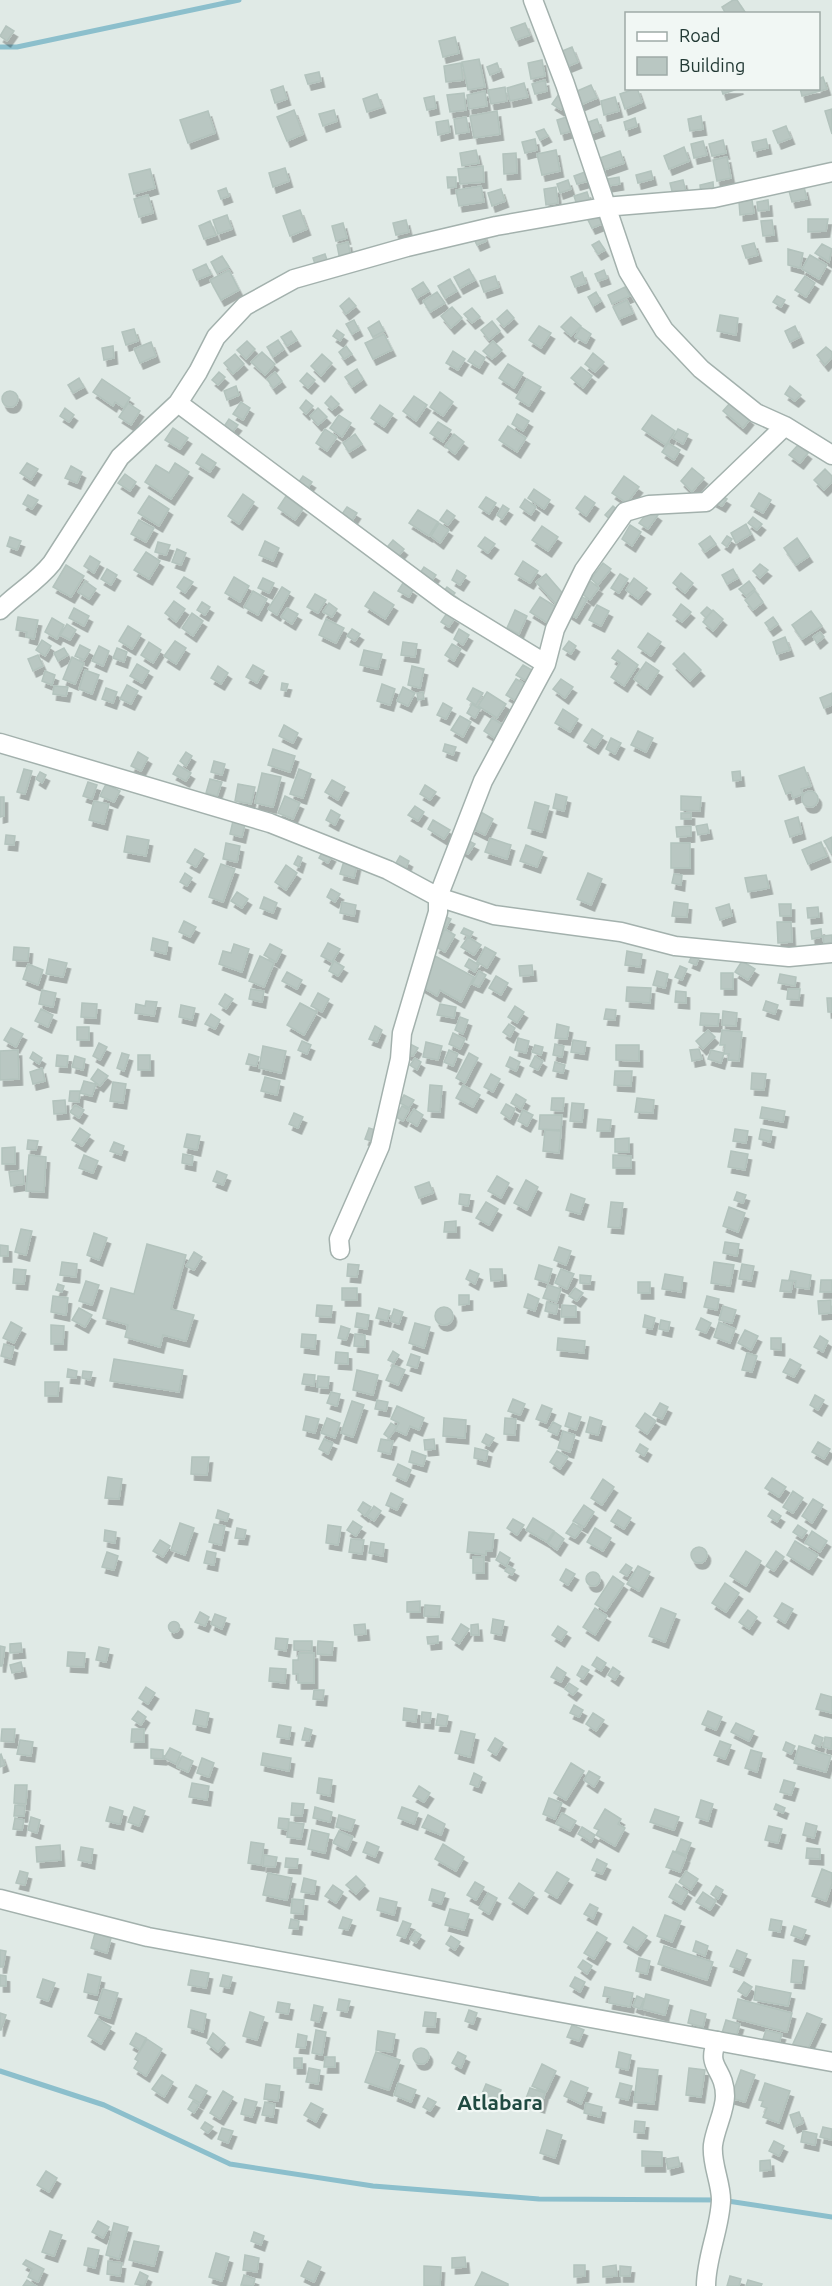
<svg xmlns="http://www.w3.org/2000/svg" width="832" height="2286" viewBox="0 0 832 2286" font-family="Ubuntu,sans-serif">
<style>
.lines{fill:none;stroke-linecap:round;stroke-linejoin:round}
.stream{stroke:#8cbfcc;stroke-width:5}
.building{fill:#b9c7c2;stroke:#b3c3bd;stroke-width:1.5;filter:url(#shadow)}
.minor-casing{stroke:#a3b1ad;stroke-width:21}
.tertiary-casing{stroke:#a3b1ad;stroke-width:21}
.minor{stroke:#fff;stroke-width:18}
.tertiary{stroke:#fff;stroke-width:18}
.labels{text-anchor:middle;stroke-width:4.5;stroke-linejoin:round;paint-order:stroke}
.district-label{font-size:21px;font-weight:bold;fill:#204a41;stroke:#f1f7f4}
</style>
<defs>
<filter id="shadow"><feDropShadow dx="3.5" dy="6" stdDeviation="0" flood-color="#0004"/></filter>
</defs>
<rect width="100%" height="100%" fill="#e0eae6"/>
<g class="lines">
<path class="stream" d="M0,47H17L239,0
M0,2071L104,2105L230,2164L373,2186L539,2199L721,2200L832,2217"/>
</g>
<path class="building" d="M733,0H737L745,12L726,14L722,7Z
M525,23L530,35L516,40L511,28Z
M6,26L14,31L7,41L0,36Z
M455,37L459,53L443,57L439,41Z
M572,47L578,62L566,67L560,52Z
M479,59L485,87L468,90L462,62Z
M542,60L545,76L531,79L528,63Z
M461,63L463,80L446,82L444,66Z
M497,63L500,71L490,75L487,67Z
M319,72L321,81L308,84L305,75Z
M823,77L827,89L802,96L800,88H818V79Z
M545,80L547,91L535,94L532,84Z
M524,83L528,97L510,101L507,88Z
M591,85L597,98L580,105L575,92Z
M283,86L287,99L275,103L271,90Z
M505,87L507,101L491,104L488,90Z
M637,88L642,102L625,109L620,94Z
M721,88H740L723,94Z
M485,91L487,106L469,109L467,95Z
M464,93L466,110L450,112L447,95Z
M377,94L382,107L367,112L363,99Z
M559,94L568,99L561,110L552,104Z
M434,96L436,108L427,110L424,98Z
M615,97L619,111L604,115L601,101Z
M832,109V134L825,111Z
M294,110L303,134L287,141L277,117Z
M334,110L337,121L323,126L319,114Z
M208,111L215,133L188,143L180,120Z
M497,111L500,134L474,138L470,116Z
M573,115L576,130L561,134L557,120Z
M701,116L703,129L690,131L688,119Z
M466,117L469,132L456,134L454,119Z
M635,118L637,126L626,130L624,122Z
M597,119L601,130L590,134L586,123Z
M448,120L450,132L438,135L436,122Z
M786,126L791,138L778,143L773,131Z
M544,129L548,136L540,140L536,132Z
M535,139L537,150L525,153L522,142Z
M766,139L768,148L754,151L752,142Z
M723,140L726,153L712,156L709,144Z
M703,141L707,155L694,158L691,144Z
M684,147L689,161L669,169L664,156Z
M476,150L479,163L462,166L460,153Z
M556,150L560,171L542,175L537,154Z
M620,151L624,163L604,170L600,158Z
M516,153L517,173L504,174L503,154Z
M727,157L731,178L717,181L713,160Z
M483,166L484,182L460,184L458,169Z
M285,168L289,181L273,187L269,173Z
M150,169L155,188L134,194L129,174Z
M651,171L653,179L638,183L636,175Z
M585,172L588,181L577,184L574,176Z
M447,177H456V187L448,188Z
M619,177L620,184L608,186L607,179Z
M568,180L571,189L560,193L557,184Z
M683,180L686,192L673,195L670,183Z
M713,182L714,193L701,195L700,185Z
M481,186L484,202L459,206L456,190Z
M556,187L558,203L546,205L544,189Z
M804,187L807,199L792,202L789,191Z
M226,188L229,196L221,199L218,191Z
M501,189L505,201L492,206L488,193Z
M587,192L590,201L577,205L574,196Z
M148,195L153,213L139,217L134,199Z
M752,200L754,213L740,215L739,202Z
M768,200L769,210L758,211L757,202Z
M300,210L307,229L290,236L283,216Z
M227,215L232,229L218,234L213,220Z
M598,215L602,224L592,228L588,220Z
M808,219H828L826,231L808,232Z
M406,220L409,232L396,235L393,223Z
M772,220L774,235L763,236L761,221Z
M210,221L216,235L204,239L199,226Z
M343,223L347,238L336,241L332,226Z
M483,233L486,241L477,245L473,237Z
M599,241L605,250L598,254L592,245Z
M348,242L351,257L340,260L337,245Z
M754,243L758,255L746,258L742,246Z
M822,244L832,249L829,262L815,253Z
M788,249L803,253L800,268L788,265Z
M325,254L328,263L316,267L313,258Z
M810,255L827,265L819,279L802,269Z
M222,256L229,267L217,273L211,262Z
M206,264L211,274L197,280L193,270Z
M469,269L475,280L460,288L454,277Z
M229,270L239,290L221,300L210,280Z
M604,270L607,278L598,281L595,274Z
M582,272L586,283L575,287L571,277Z
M495,276L499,287L484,292L480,281Z
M805,276L815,283L806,297L795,290Z
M450,279L457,291L445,298L438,286Z
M423,282L429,291L417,298L412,289Z
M625,287L630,296L612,304L608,295Z
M437,292L445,303L430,312L423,301Z
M596,292L601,301L593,306L588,297Z
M777,296L785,300L781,307L773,302Z
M349,298L356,306L346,314L340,306Z
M627,300L633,313L619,319L613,307Z
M452,307L462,318L451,328L441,316Z
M472,308L480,317L472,323L464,314Z
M507,310L514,318L504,327L497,319Z
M720,315L738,318L736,335L717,331Z
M571,317L581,326L571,336L561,327Z
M354,320L359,330L352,334L346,324Z
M379,321L384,331L373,337L368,328Z
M492,321L500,331L489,340L481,330Z
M539,326L551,333L541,348L529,340Z
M795,326L800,337L790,342L785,331Z
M581,327L591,334L586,343L575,337Z
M134,329L138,341L126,345L122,332Z
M337,330L344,335L340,341L333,336Z
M291,331L297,340L287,346L281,337Z
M384,334L392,350L373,359L365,343Z
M278,340L284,349L273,357L267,347Z
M247,341L255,349L246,359L237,350Z
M493,341L502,350L492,359L483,351Z
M151,342L156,356L140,363L134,349Z
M113,346L114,358L104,360L102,348Z
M346,346L352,354L344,359L339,352Z
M826,347L832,352V357L825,365L817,355Z
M453,351L465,359L458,370L446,363Z
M475,351L485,358L479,368L468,361Z
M262,352L275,364L265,375L251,362Z
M593,353L604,362L595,372L585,364Z
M235,354L244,364L233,374L224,363Z
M322,354L332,363L321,376L311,366Z
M508,364L523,373L514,388L499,378Z
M581,367L592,376L583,388L571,378Z
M357,369L363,379L352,387L345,377Z
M219,372L225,377L218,385L212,380Z
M275,372L282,381L273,388L267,379Z
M307,373L315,380L308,388L300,381Z
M79,378L84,387L73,393L68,385Z
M102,379L130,398L124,408L115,402L113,406L93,392Z
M527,379L541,387L529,406L516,398Z
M236,386L239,395L227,400L224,391Z
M790,386L801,395L795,401L785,394Z
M2 399a8 8 0 1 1 16 0a8 8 0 1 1-16 0Z
M440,392L453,402L443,416L430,407Z
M331,396L339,404L332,410L325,403Z
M414,396L427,405L416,421L403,411Z
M306,400L313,406L306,414L300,408Z
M241,402L250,408L243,420L233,414Z
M128,403L140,411L131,425L119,417Z
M730,403L750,419L743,428L723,411Z
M380,405L393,414L384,427L371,418Z
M65,408L74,415L69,422L60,416Z
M318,408L327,417L318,425L310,416Z
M517,414L529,421L523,431L512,424Z
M339,415L351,423L342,437L330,428Z
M652,415L675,431L666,445L642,429Z
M229,419L238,425L231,434L223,428Z
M438,422L451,430L443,442L430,433Z
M508,426L526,438L517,452L499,440Z
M173,428L188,438L180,449L165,440Z
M325,429L337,437L327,451L316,443Z
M678,429L688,434L683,444L673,438Z
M355,434L362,444L349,452L343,443Z
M454,434L464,442L455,454L445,446Z
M668,443L680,450L674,460L662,452Z
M798,445L808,453L800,463L789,455Z
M202,454L216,463L210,472L196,463Z
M27,463L38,469L31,480L20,473Z
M175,463L189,472L171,499L145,482L156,465L169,473Z
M71,466L82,472L77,483L65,478Z
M692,468L704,478L692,492L681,481Z
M825,469L832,476V482L824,490L814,480Z
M125,474L136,482L130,491L118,483Z
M303,476L312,482L305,492L296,486Z
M624,476L639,487L627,503L612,493Z
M534,489L550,500L544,509L528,498Z
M718,493L727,499L722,506L713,501Z
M759,493L771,500L763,513L751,506Z
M243,494L254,502L239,524L228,516Z
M28,495L38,500L32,509L23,504Z
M149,496L169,509L159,526L138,513Z
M286,496L303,509L295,520L278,508Z
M585,496L595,503L586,516L576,508Z
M486,497L496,503L489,514L479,507Z
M525,499L536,507L531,515L520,507Z
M503,505L509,509L502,519L497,515Z
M613,506L620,512L612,521L605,515Z
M347,507L357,513L352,521L342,514Z
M650,509L658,515L648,529L639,523Z
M418,510L438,522L429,536L409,523Z
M447,510L455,516L448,525L440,520Z
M753,517L762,524L757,530L748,523Z
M139,520L154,528L146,542L131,534Z
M439,523L449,530L440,543L431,536Z
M746,524L751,534L736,543L731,533Z
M630,525L641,532L632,546L622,539Z
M542,526L558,537L548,551L532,540Z
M710,536L716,544L705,552L699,544Z
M727,536L732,539L727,547L722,543Z
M10,537L21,541L17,550L7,546Z
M485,537L495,544L488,553L478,546Z
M797,538L809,556L796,565L784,548Z
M393,540L404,549L395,560L384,551Z
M265,541L279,548L273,561L259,555Z
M158,542L170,545L166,555L155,552Z
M177,549L186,553L181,565L172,562Z
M146,552L160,561L149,579L134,570Z
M90,556L100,562L94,573L84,566Z
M523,561L538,571L530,583L515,574Z
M603,563L611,569L598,585L591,579Z
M760,564L768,570L760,578L753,571Z
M66,565L84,576L71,597L53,587Z
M424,567L436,575L429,585L418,576Z
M107,569L117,575L111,585L101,579Z
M733,569L738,578L727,584L722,575Z
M457,570L466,576L460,585L452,580Z
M681,573L693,583L685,593L673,583Z
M546,574L565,596L556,604L536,582Z
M620,574L628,579L619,593L611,588Z
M184,577L193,582L185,593L177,587Z
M234,577L249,586L240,602L225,593Z
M263,578L274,583L269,593L258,588Z
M634,578L647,588L638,599L626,590Z
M85,581L96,589L89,599L78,592Z
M590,581L599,588L590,600L581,593Z
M749,581L755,589L746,596L739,589Z
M403,583L413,590L409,597L398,591Z
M282,587L290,592L277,615L268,609Z
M447,587L455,593L449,601L441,595Z
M253,591L267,599L258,615L244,607Z
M755,591L763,602L753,610L745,600Z
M374,592L394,605L385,619L365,606Z
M315,594L326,600L318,613L307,607Z
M578,594L587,600L576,618L567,612Z
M540,597L558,608L549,624L530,612Z
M174,601L185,609L176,622L165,613Z
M202,602L210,607L205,615L197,610Z
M329,603L337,609L332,617L323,612Z
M681,604L691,612L682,622L673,615Z
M597,605L609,611L601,626L589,620Z
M707,607L712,611L706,618L701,613Z
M74,608L89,616L84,626L69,618Z
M287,608L298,614L292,624L281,617Z
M515,610L527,616L519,634L507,628Z
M713,610L723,619L713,631L703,622Z
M811,611L822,626L802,639L792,625Z
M192,613L203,621L193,636L182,628Z
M447,613L455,618L449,627L441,622Z
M18,617L38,620L34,639L26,637L27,632L16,630Z
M773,617L778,624L770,630L765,623Z
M52,618L64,625L57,639L45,632Z
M326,619L344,628L336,643L319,635Z
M67,624L76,630L70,640L60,635Z
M128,626L141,634L132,649L119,641Z
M352,629L360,634L355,641L347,636Z
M459,629L469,635L463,645L454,639Z
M820,632L824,637L817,643L813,637Z
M648,633L661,642L651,656L638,647Z
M785,637L790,650L777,654L773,642Z
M42,640L51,646L45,656L36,650Z
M175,641L186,648L176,664L164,656Z
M569,641L576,646L571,654L563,649Z
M149,642L161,650L153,663L141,655Z
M403,642L417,644L415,657L401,655Z
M452,644L461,649L454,661L445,655Z
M80,645L90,650L84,660L75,656Z
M99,646L109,651L103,666L92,661Z
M64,648L68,655L58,661L54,653Z
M117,648L127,652L124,662L113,658Z
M364,650L382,654L378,669L360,665Z
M618,650L638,665L624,686L611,677L620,663L612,658Z
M684,653L701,670L690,681L673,664Z
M38,655L43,666L33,671L28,659Z
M72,657L84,663L75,684L63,679Z
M646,662L659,671L647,689L634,679Z
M137,664L149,671L142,683L130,676Z
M253,665L264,671L257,683L246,677Z
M523,665L537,673L530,683L516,675Z
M218,666L228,673L221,684L211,678Z
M412,666L424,669L420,688L408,685Z
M85,670L99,675L92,694L79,689Z
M45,671L55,675L52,685L42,681Z
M516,679L531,687L521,704L506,695Z
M561,679L573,687L565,698L553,689Z
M282,683L288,684L286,691L281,690Z
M382,684L395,689L390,705L377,701Z
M127,685L138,691L131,704L120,699Z
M54,686L68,687L66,696L53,694Z
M403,687L415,693L408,706L397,701Z
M106,688L117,692L113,703L102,699Z
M473,688L483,693L476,705L467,699Z
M423,692L424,699L418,700L417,693Z
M487,692L506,704L497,718L478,706Z
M832,693V705L824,708L820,698Z
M443,703L452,708L446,719L437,715Z
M472,704L480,709L475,718L467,713Z
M563,709L578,719L570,732L555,723Z
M460,716L471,722L463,737L451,730Z
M492,718L505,726L496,739L484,731Z
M284,725L298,733L293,743L279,736Z
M592,729L603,736L595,748L584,741Z
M638,731L653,738L646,752L631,745Z
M611,738L621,743L615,754L606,749Z
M445,744L456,747L453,755L443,751Z
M273,749L295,756L290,772L268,765Z
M138,752L148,758L141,771L131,766Z
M186,752L192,756L186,766L180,761Z
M214,761L225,764L222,775L211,772Z
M178,765L191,773L186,781L173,774Z
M804,767L811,786L801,789L803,794L793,798L791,792L786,794L779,776Z
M24,769L32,771L25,794L17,792Z
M299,769L311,774L303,798L290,794Z
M740,771L741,780L733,781L732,772Z
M40,772L46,775L42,783L36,779Z
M262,773L281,777L273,807L255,803Z
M210,779L222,782L217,796L206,793Z
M332,780L345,787L338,800L325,792Z
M88,782L97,785L92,799L83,796Z
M106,784L120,791L114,802L100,796Z
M238,784L255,787L251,804L235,801Z
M425,785L436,792L430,800L420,794Z
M802 799a8 8 0 1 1 16 0a8 8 0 1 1-16 0Z
M556,794L567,797L564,811L553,808Z
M285,796L300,803L293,819L278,813Z
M681,796L701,797L700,811L681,810Z
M0,797H4V816L0,817Z
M94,801L109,804L104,824L89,820Z
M535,802L549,806L542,832L528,828Z
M415,806L424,812L418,821L408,815Z
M331,810L340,815L335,825L326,820Z
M479,811L493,819L485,835L471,828Z
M681,813H691V819H681Z
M798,817L802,833L790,837L785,821Z
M433,820L450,830L444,839L428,829Z
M233,821L245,824L242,837L230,834Z
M707,824L709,833L698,835L696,826Z
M691,826V836L677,837L676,827Z
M6,835L15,836L14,845L5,844Z
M127,836L149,840L146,856L124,852Z
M832,837V853H831L824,841Z
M490,838L511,845L507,859L485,852Z
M465,839L475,844L468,854L459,848Z
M821,842L827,856L808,864L802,850Z
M226,843L240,846L237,862L223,859Z
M671,843H690V868H671Z
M526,845L543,852L537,867L520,861Z
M195,849L204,854L196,867L187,862Z
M323,851L332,856L328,863L319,858Z
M298,856L302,858L299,867L294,864Z
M400,856L409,861L406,868L396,863Z
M344,861L357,865L354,878L340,874Z
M221,864L235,869L223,902L209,897Z
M286,865L297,873L286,890L275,882Z
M185,873L192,878L187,886L180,882Z
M588,873L602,879L591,905L577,899Z
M674,874L682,875L681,885L672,883Z
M766,875L769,888L748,892L745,878Z
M331,889L340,894L335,902L327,897Z
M237,892L248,899L242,908L231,901Z
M264,897L277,903L273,913L260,908Z
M342,902L356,905L354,916L340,913Z
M674,902L688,904L687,917L672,916Z
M729,904L732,916L720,920L716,908Z
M779,904H791V916H780Z
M818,907L819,917L808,918L807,908Z
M444,916L451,919L446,928L439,924Z
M184,921L196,927L190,937L179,932Z
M777,922H791L792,942L778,943Z
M464,928L473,932L470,937L461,933Z
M445,929L455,935L445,952L436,947Z
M821,929L822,937L812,939L811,931Z
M832,935V943L824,944L823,936Z
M468,937L481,945L474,955L461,947Z
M153,938L168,942L166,954L151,950Z
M328,943L340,949L332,962L321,956Z
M234,944L249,949L242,972L219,964L223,951L231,953Z
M270,944L282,950L276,962L264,955Z
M14,947L29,948L28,961L13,960Z
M485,947L496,953L487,968L477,962Z
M627,951L642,954L640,967L625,965Z
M693,953L700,956L696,965L689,962Z
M260,956L274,963L264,987L249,981Z
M435,956L474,977L461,1002L440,990L437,996L419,985Z
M49,959L67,963L63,977L46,974Z
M469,959L479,965L475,972L465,966Z
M334,961L344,967L338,976L329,971Z
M742,961L755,969L748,980L735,972Z
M28,964L43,970L38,985L23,979Z
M532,965L533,975L520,976L519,966Z
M680,966L687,969L682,980L675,977Z
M479,971L486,975L479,987L472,984Z
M657,971L668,974L665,988L653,985Z
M287,972L302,980L297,989L282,981Z
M721,973H733V989H721Z
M780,974L796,977L795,986L778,983Z
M496,976L508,983L501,995L489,988Z
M627,987L651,988L650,1003L626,1001Z
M251,989L264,991L262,1002L249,999Z
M788,989H800L799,1000L787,999Z
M42,990L56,993L53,1007L39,1004Z
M676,991L686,992V1003L675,1002Z
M318,993L329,999L322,1012L311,1006Z
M225,994L233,999L226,1009L219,1004Z
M827,998H832V1012H828Z
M146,1001L157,1002L154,1016L135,1013L136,1004L145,1006Z
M766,1001L778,1005L775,1014L763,1010Z
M82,1003L97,1004L96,1018L81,1017Z
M300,1003L317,1012L304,1035L287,1025Z
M440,1004L456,1007L454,1018L437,1015Z
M181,1005L195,1008L192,1020L179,1017Z
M515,1006L524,1012L517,1023L508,1017Z
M41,1009L53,1015L48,1027L35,1021Z
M606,1009L616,1010L615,1020L604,1019Z
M723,1011L737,1013L736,1026L722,1025Z
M701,1013L719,1014L718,1026L700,1025Z
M211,1014L220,1020L215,1029L205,1024Z
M460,1017L468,1020L463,1034L455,1030Z
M509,1024L515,1028L510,1037L503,1032Z
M557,1024L569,1027L567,1039L555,1038Z
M375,1026L382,1030L377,1042L369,1039Z
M77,1027H89V1040H77Z
M11,1028L23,1034L16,1047L4,1040Z
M708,1030L715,1037L703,1049L696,1041Z
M722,1030L742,1032L739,1061L728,1060L729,1054H724L725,1045H720Z
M453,1033L465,1039L460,1049L449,1044Z
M518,1038L529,1041L526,1053L515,1050Z
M573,1040L586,1042L584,1054L571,1052Z
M302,1041L311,1045L307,1054L298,1050Z
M426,1042L442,1046L438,1060L423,1057Z
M99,1043L107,1047L100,1060L93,1056Z
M410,1044L418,1048L413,1056L406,1053Z
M555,1044L564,1046L562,1057L553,1055Z
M535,1045L543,1047L541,1055L532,1052Z
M616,1045H639V1061L616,1060Z
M263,1046L286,1051L281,1073L259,1068Z
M699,1049L702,1059L692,1061L690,1050Z
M18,1050L19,1079L0,1080V1051Z
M449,1050L458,1054L453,1066L444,1062Z
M711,1050L724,1053L721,1063L708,1059Z
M33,1052L42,1058L39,1064L30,1058Z
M122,1053L129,1055L124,1071L117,1068Z
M469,1053L478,1058L465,1083L456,1078Z
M249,1054L259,1057L256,1066L246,1064Z
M57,1055L68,1056L67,1067L56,1066Z
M138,1055H150V1070H138Z
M75,1056L85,1059L83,1070L72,1067Z
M535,1056L543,1061L538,1070L530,1066Z
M510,1057L520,1062L516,1071L506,1066Z
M415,1058L421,1062L417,1070L410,1065Z
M555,1062L565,1065L563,1073L553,1071Z
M42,1068L45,1081L33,1084L30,1072Z
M98,1069L108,1076L100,1086L91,1079Z
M615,1071H632L631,1086L614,1085Z
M752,1073L766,1074L764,1090L751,1089Z
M491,1074L500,1079L493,1092L484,1087Z
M265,1077L280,1081L277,1095L261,1091Z
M84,1081L96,1084L92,1096L80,1093Z
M113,1082L126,1084L123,1103L110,1101Z
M430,1085L442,1086L440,1112L428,1111Z
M463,1085L480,1095L473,1107L456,1098Z
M70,1091H80L79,1102L69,1101Z
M516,1094L526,1100L521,1109L511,1103Z
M404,1095L414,1100L409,1108L400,1103Z
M552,1098H564L563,1111L551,1110Z
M637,1098L654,1100L653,1113L635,1112Z
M65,1100L66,1113L54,1114L53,1101Z
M572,1103L584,1104L582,1122L570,1121Z
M506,1104L515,1109L510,1119L501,1113Z
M75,1105L84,1110L79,1118L70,1112Z
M402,1106L409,1110L403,1121L396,1117Z
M762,1107L785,1111L783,1122L760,1118Z
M414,1109L423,1115L417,1126L407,1120Z
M523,1110L533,1115L527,1126L518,1121Z
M294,1113L303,1117L298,1128L289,1124Z
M540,1115H562L561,1130L539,1129Z
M598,1119L611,1120L610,1131H597Z
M80,1128L90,1135L82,1146L72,1140Z
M369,1128L378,1131L375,1142L365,1139Z
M735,1129L748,1131L746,1143L733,1141Z
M761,1129L772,1131L770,1142L759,1139Z
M545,1130L561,1131L559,1153L543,1151Z
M187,1134L200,1136L197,1150L184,1147Z
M629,1138V1152H615V1139Z
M28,1140L38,1141L36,1150L27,1149Z
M114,1142L124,1146L121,1155L110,1151Z
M15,1147V1164H2V1148Z
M731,1151L748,1154L745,1170L728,1167Z
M183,1154L193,1156L192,1165L182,1163Z
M29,1155L46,1157L44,1192L26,1191Z
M84,1155L98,1161L93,1173L79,1168Z
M613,1155L631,1156V1168H613Z
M23,1170L24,1184L11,1186L9,1172Z
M217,1171L227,1175L223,1185L213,1181Z
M497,1176L509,1183L501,1198L488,1191Z
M526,1180L538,1187L527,1210L514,1203Z
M429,1182L433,1193L419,1198L415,1187Z
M737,1192L746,1195L743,1203L734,1200Z
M460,1194L470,1195L468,1206L459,1204Z
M571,1194L585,1199L580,1214L566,1210Z
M486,1202L498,1209L489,1225L476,1218Z
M611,1202L623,1203L620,1228L608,1227Z
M729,1207L745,1213L738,1232L723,1226Z
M456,1221V1232H444L445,1222Z
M21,1229L32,1231L26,1255L15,1252Z
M94,1233L107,1238L99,1260L87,1255Z
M725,1242L739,1244L737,1256L723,1253Z
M147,1244L186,1255L171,1309L194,1315L186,1341L163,1335L160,1347L125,1337L128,1325L103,1318L111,1288L134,1294Z
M0,1245L8,1246V1256H0Z
M559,1247L571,1251L566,1265L554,1260Z
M194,1252L202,1257L194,1270L186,1266Z
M62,1262L77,1264L76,1277L60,1275Z
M714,1262L734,1265L730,1286L711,1283Z
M348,1264L359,1265L357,1277L347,1276Z
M742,1264L754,1266L751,1281L739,1279Z
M539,1265L552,1269L548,1283L535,1279Z
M14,1269L26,1270L24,1284L13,1283Z
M490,1269H502L503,1280L491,1281Z
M561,1269L574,1274L567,1289L555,1283Z
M470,1270L479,1274L475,1284L466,1279Z
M791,1271L811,1275L809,1289L795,1287L796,1281L789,1280Z
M665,1274L683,1277L681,1292L662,1289Z
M580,1275L591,1276L590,1284L580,1283Z
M782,1280L793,1281L791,1292L780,1291Z
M821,1280H832V1292H820Z
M86,1281L99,1285L92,1305L79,1301Z
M638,1282H650V1293H638Z
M58,1284L64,1286L62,1292L56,1290Z
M548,1285L561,1289L557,1302L543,1298Z
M342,1288H357V1300H342Z
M575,1288L583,1293L577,1301L569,1296Z
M528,1294L539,1299L535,1311L524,1307Z
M459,1295H469V1304L459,1305Z
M53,1296L68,1298L66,1315L51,1312Z
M707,1296L719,1299L717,1310L704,1307Z
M831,1300V1313L819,1314L818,1301Z
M547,1302L558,1305L556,1314L545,1311Z
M317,1305L332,1306L331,1317L316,1316Z
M562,1305L576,1306V1317H561Z
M723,1306L736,1310L732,1323L719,1320Z
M435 1316a9 9 0 1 1 18 0a9 9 0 1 1-18 0Z
M79,1308L92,1315L85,1327L72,1320Z
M379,1308L390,1311L387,1321L376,1318Z
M394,1309L403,1312L399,1324L390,1321Z
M357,1313L369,1315L367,1329L355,1327Z
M645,1315L655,1318L652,1329L643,1327Z
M701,1318L711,1323L706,1333L696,1329Z
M661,1320L670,1322L668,1331L659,1329Z
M11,1322L22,1328L14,1343L3,1338Z
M719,1322L735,1329L730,1343L714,1337Z
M415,1323L430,1327L424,1348L409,1343Z
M51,1325L64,1326L63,1344H51Z
M341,1326L350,1329L346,1340L338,1338Z
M745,1330L758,1336L751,1350L738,1343Z
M302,1334L316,1335L315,1349L301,1347Z
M355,1334L365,1335V1347L354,1346Z
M820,1336L828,1341L823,1352L814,1347Z
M558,1338L585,1341L584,1353L557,1350Z
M771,1338H781V1350L771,1349Z
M4,1344L14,1347L11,1359L1,1356Z
M393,1351L399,1355L394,1363L388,1360Z
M336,1352L348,1353V1364L335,1363Z
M747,1353L757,1356L752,1372L742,1370Z
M411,1354L420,1357L417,1368L407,1365Z
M114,1359L183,1370L179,1392L110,1381Z
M790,1359L801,1365L794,1377L783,1372Z
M393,1365L405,1370L398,1385L386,1380Z
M68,1369L77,1371L76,1378L67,1377Z
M357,1370L378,1375L373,1395L353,1390Z
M83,1371L92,1372L90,1380L82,1378Z
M304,1374L315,1375L314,1386L302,1384Z
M318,1376L329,1377L328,1388L317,1387Z
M45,1382H59L58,1396H45Z
M331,1392L340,1394L337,1406L327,1403Z
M815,1395L824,1400L818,1410L810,1405Z
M513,1399L525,1404L520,1415L508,1411Z
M377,1400L388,1402L386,1411L375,1409Z
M352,1401L364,1405L353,1437L341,1433Z
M660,1403L668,1407L662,1419L653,1415Z
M542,1405L552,1409L546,1423L536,1419Z
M397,1406L424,1418L419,1430L410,1426L406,1435L395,1430L399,1423L391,1419Z
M569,1413L581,1417L576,1430L565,1426Z
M645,1413L656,1421L647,1434L636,1426Z
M306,1416L319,1419L315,1433L303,1430Z
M590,1417L602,1421L598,1435L586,1432Z
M327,1418L340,1423L335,1438L321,1433Z
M444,1418L466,1420L465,1438L443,1436Z
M505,1418L516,1419L515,1435L504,1434Z
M553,1422L561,1426L557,1435L548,1431Z
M391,1423L397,1427L389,1438L384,1434Z
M563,1431L575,1435L570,1452L558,1448Z
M486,1434L494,1438L489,1446L482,1442Z
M324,1439L333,1443L328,1454L319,1449Z
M381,1439L393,1441L390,1454L378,1451Z
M434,1439L435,1449L425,1450L424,1440Z
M818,1442L830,1449L824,1459L812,1452Z
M640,1444L648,1449L644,1456L636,1451Z
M475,1448L488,1451L486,1461L474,1458Z
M412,1451L426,1456L423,1466L409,1462Z
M557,1451L568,1457L560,1469L550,1462Z
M192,1457H209L207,1475L191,1474Z
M398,1464L411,1470L406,1481L393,1475Z
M108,1477L122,1479L119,1499L105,1498Z
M772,1478L786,1487L779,1497L765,1488Z
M603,1479L614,1487L602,1505L591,1498Z
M793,1491L803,1498L793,1513L783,1507Z
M391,1493L403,1499L397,1510L386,1505Z
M813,1499L823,1505L812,1523L802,1516Z
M363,1502L371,1507L365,1516L358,1510Z
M584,1505L594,1512L584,1527L573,1521Z
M374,1506L381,1511L374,1521L367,1516Z
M218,1510L229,1514L227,1521L216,1518Z
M618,1510L631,1518L624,1529L611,1521Z
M772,1510L781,1516L777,1522L768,1516Z
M533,1518L554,1531L547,1542L526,1530Z
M513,1519L524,1525L517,1535L507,1528Z
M353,1521L362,1527L356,1536L347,1530Z
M180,1523L194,1528L185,1555L171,1550Z
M573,1523L582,1529L575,1538L566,1533Z
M214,1524L225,1526L221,1545L209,1542Z
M328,1525L341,1527L338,1545L326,1543Z
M798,1525L807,1531L802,1538L793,1532Z
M237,1528L246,1530L244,1539L235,1538Z
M595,1528L611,1538L603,1551L587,1542Z
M105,1530L116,1532L115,1543L104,1541Z
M812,1531L827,1541L820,1552L805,1543Z
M469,1532L494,1534L492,1551H486V1555L467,1552Z
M555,1532L564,1539L557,1550L548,1543Z
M351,1539L364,1540L362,1554L349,1552Z
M160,1540L170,1546L163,1557L153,1551Z
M795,1541L818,1555L809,1569L787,1555Z
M371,1542L384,1544L383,1556L369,1553Z
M691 1555a8 8 0 1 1 16 0a8 8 0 1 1-16 0Z
M207,1551L216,1553L214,1565L204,1563Z
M746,1551L761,1561L746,1586L730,1576Z
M776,1551L784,1557L774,1571L766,1566Z
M107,1552L118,1556L114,1570L102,1567Z
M500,1552L510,1558L506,1566L496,1560Z
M473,1557H484V1573H473Z
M626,1564L632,1568L627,1576L620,1572Z
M508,1566L515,1570L512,1575L505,1571Z
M638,1566L650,1572L639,1591L627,1584Z
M566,1569L575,1574L568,1585L560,1580Z
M586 1579a7 7 0 1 1 14 0a7 7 0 1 1-14 0Z
M613,1576L624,1584L606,1611L595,1604Z
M725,1583L739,1593L726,1612L712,1603Z
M420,1601V1612H407V1602Z
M782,1603L793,1609L785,1623L774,1616Z
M425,1605L440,1606L439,1617L424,1616Z
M595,1608L607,1616L595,1635L583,1627Z
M661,1608L676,1614L665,1642L649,1636Z
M748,1610L757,1617L749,1629L739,1622Z
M200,1612L209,1617L205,1626L195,1622Z
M215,1614L226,1618L222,1629L211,1624Z
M493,1619L504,1621L501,1635L491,1633Z
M168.5 1627a5.5 5.5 0 1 1 11 0a5.5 5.5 0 1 1-11 0Z
M365,1624L366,1634L355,1635L354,1625Z
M461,1624L469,1629L459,1644L452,1639Z
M478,1624L479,1635H471V1625Z
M558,1626L567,1632L561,1641L552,1635Z
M438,1636V1643L428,1644L427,1637Z
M276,1638L288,1639L286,1651L275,1649Z
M294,1641H312V1651L294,1650Z
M318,1641L333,1642L332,1655L317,1654Z
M21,1643L22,1652L10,1653V1644Z
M0,1646L5,1647L2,1666H0Z
M99,1647L109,1649L106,1662L96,1660Z
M68,1652L85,1653L84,1667L67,1666Z
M299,1653H314V1683H298V1674H293V1660H298Z
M597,1657L606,1663L601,1671L592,1665Z
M21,1662L23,1671L12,1673L10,1665Z
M582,1666L589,1670L583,1679L577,1675Z
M557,1667L566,1673L561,1682L551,1677Z
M613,1667L620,1672L615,1680L608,1675Z
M270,1668L286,1669L285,1683L269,1681Z
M569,1683L578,1689L573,1695L565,1689Z
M146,1687L155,1693L148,1704L139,1698Z
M314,1690H324L323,1700L313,1699Z
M821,1694L832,1697V1713L816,1709Z
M574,1705L583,1710L579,1717L570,1713Z
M404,1708L417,1710L416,1722L403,1720Z
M196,1710L209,1713L206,1727L193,1724Z
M138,1711L146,1717L141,1725L132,1719Z
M708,1711L722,1717L716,1730L702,1724Z
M422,1712L431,1713L430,1723L421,1722Z
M593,1713L604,1720L596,1731L586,1724Z
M438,1714L448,1716L446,1726L436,1725Z
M736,1723L754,1731L749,1741L731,1732Z
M279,1725L291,1727L289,1739L277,1737Z
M305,1728L312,1730L309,1741L302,1740Z
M2,1729H15L14,1742L1,1741Z
M132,1729H144V1742H131Z
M461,1731L475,1734L470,1757L455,1753Z
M815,1735L823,1738L820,1747L812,1743Z
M825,1737L832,1738L831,1749L823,1747Z
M495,1738L503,1743L496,1755L488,1750Z
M20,1740L33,1742L31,1756L17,1754Z
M720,1741L731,1745L725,1759L714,1755Z
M786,1742L795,1746L791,1754L783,1750Z
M799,1746L831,1756L826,1772L794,1763Z
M170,1748L181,1753L176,1764L164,1758Z
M151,1749L163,1750V1759L151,1758Z
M751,1750L762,1753L757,1772L745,1768Z
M263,1753L291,1758L289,1771L261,1765Z
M1,1754L5,1765L0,1767V1755Z
M182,1756L193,1761L188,1772L177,1767Z
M202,1758L214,1763L209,1777L197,1773Z
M571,1763L584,1771L566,1800L554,1793Z
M589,1771L600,1777L594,1787L584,1780Z
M474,1773L482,1777L478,1787L470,1784Z
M319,1778L332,1780L330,1796L317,1793Z
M784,1780L795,1783L791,1795L780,1792Z
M192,1783L209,1786L207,1800L189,1797Z
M15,1785H27L26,1804L14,1803Z
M419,1786L430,1793L424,1802L413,1796Z
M549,1798L562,1803L555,1819L543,1814Z
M701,1800L713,1804L708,1821L696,1817Z
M292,1803L304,1804L302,1816L291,1815Z
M776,1804L785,1808L783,1813L774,1809Z
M15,1805L25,1806L24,1816H14Z
M110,1807L123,1811L120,1824L106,1821Z
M134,1807L145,1811L139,1826L128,1822Z
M315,1807L332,1812L330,1822L313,1818Z
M402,1807L418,1813L414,1824L398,1818Z
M605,1809L621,1819L618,1824L625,1828L615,1846L596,1835L599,1830L594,1828Z
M655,1809L679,1817L674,1830L650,1822Z
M562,1813L576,1821L570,1831L556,1824Z
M339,1815L355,1820L351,1831L336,1827Z
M428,1815L445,1824L441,1835L422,1827Z
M31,1817L40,1820L37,1833L28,1830Z
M15,1818L24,1820L22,1830L13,1829Z
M279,1818L289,1819L288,1830L278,1828Z
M289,1822L304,1824L301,1839L287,1837Z
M806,1823L817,1826L814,1838L803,1835Z
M769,1826L782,1829L778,1843L765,1840Z
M582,1827L595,1835L591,1842L578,1834Z
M312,1830L329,1834L325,1853L308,1849Z
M339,1831L353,1837L347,1850L333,1843Z
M681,1839L691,1843L686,1855L676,1851Z
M251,1842L264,1844L261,1865L248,1863Z
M367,1842L379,1847L375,1857L363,1852Z
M443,1844L464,1857L456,1871L435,1859Z
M60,1845L61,1860L37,1862L36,1847Z
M81,1847L93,1849L91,1863L78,1860Z
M807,1848L820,1849V1859L806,1858Z
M673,1851L686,1857L680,1872L666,1867Z
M264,1855L277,1857L275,1867L263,1866Z
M286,1858L298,1859L297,1868L285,1867Z
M597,1859L607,1864L602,1874L592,1870Z
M822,1869L832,1873V1884L826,1901L812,1896Z
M20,1871L28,1873L25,1885L16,1883Z
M686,1871L698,1879L691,1890L679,1882Z
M557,1872L569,1879L557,1898L545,1891Z
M268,1873L292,1878L287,1900L263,1895Z
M356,1876L365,1885L356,1894L346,1885Z
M304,1878L316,1881L314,1894L301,1892Z
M475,1882L484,1887L476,1900L467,1895Z
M519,1883L534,1893L524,1908L509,1898Z
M676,1884L688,1892L681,1904L669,1897Z
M333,1885L343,1892L336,1903L325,1896Z
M716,1886L723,1890L718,1899L711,1894Z
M432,1889L445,1893L441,1904L429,1900Z
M703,1892L716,1901L710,1910L696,1902Z
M488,1893L497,1898L489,1914L479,1908Z
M380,1898L397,1902L394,1915L377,1910Z
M292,1899L304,1900L303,1914L291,1913Z
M590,1904L598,1908L593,1919L584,1914Z
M450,1909L469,1914L464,1930L445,1925Z
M665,1915L681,1921L672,1942L657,1936Z
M343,1917L352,1920L348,1930L339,1928Z
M291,1919L299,1921L298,1929L289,1928Z
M771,1919L782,1921L780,1932L769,1930Z
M403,1921L411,1924L405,1938L397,1935Z
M794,1926L806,1930L802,1939L791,1935Z
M633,1927L647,1936L637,1950L624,1942Z
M415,1931L421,1935L416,1943L410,1939Z
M597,1932L607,1938L594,1959L584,1953Z
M95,1933L111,1938L107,1953L91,1948Z
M451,1936L460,1942L455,1950L446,1944Z
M696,1941L708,1946L705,1956L693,1951Z
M664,1946L713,1962L707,1980L658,1964Z
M0,1950L6,1951L3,1967H0Z
M737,1950L747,1954L740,1970L730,1966Z
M639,1958L650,1961L647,1974L636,1971Z
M583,1960L592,1966L587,1974L578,1967Z
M793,1960L804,1961L801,1983L791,1982Z
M191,1970L209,1973L206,1988L188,1985Z
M88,1974L101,1977L97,1995L84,1992Z
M0,1975L6,1976V1986H0Z
M223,1975L232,1977L229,1988L220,1986Z
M575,1977L585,1982L580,1992L570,1986Z
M43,1979L55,1983L48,2001L37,1997Z
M744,1982L752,1987L746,1996L738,1991Z
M756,1986L791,1993L788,2006L754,2000Z
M605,1987L633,1993L630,2007L609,2003L610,1997L603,1996Z
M103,1989L118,1993L110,2018L95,2013Z
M646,1994L669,2000L665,2015L642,2009Z
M637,1996L644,1999L640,2009L633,2006Z
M339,1999L350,2001L347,2012L337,2010Z
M738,1999L792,2013L787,2032L733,2018Z
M278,2002L290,2004L288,2014L276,2012Z
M314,2005L323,2007L319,2022L311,2020Z
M191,2010L206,2014L203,2032L188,2027Z
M469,2010L477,2013L473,2024L465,2021Z
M691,2010L706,2014L703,2027L688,2023Z
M250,2012L264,2017L257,2040L243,2036Z
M425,2012L436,2013L435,2027L423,2026Z
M0,2013L6,2015L1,2030H0Z
M807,2013L822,2019L806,2053L792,2046Z
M98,2019L111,2027L101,2044L88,2036Z
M726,2020L740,2024L736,2037L722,2033Z
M572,2025L584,2030L579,2041L567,2037Z
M316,2030L326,2032L322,2055L312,2053Z
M766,2030L782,2034L779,2043L763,2039Z
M378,2031L395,2034L392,2052L376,2050Z
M136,2033L146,2038L140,2050L130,2044Z
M213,2033L225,2043L218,2052L207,2043Z
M298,2034L307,2036L305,2048L296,2047Z
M147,2039L162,2049L146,2076L134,2068L138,2061L135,2059Z
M413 2056a8 8 0 1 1 16 0a8 8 0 1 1-16 0Z
M376,2052L400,2060L389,2090L365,2082Z
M458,2052L466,2056L461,2068L452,2063Z
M619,2052L631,2055L628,2070L616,2067Z
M325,2057H335V2067H324Z
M294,2058H302V2068H294Z
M542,2064L556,2071L546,2092L532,2086Z
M309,2068L320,2070L318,2084L306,2082Z
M638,2068L658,2070L654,2104L634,2102Z
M689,2068L705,2070L701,2097L686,2095Z
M741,2070L755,2075L745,2102L731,2098Z
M162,2075L173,2082L164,2097L152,2089Z
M571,2081L588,2088L581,2104L564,2096Z
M398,2083L416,2090L411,2102L394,2095Z
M620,2083L632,2086L628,2100L616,2097Z
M765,2083L790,2091L779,2123L763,2117L767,2108L761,2106L763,2101L759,2100Z
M266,2084L280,2086L278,2101L264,2099Z
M486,2084L501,2090L497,2102L481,2096Z
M196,2085L207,2091L200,2103L189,2097Z
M530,2088L545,2093L541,2107L525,2101Z
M223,2091L233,2097L220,2119L210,2113Z
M428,2098L436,2102L430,2111L423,2107Z
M245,2099L257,2102L252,2117L241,2114Z
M193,2101L199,2105L194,2113L188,2109Z
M265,2102L275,2104L273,2117L262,2115Z
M311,2103L323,2109L316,2122L304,2115Z
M586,2103L602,2107L600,2117L584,2113Z
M799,2112L803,2123L794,2127L790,2115Z
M635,2121L645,2122L644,2133L634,2132Z
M205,2122L213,2127L208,2133L201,2128Z
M823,2127L832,2129L831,2140L820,2137Z
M222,2128L233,2131L228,2143L218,2139Z
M547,2130L562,2135L555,2158L540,2153Z
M803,2131L817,2134L815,2145L801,2142Z
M774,2141L784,2146L779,2156L769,2151Z
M642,2151L662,2152V2166H642Z
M678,2157L680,2166L668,2169L666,2159Z
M770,2160L771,2170L760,2171V2161Z
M46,2171L57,2178L49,2192L37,2185Z
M98,2221L109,2227L103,2238L92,2232Z
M114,2223L128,2227L119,2259L106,2255Z
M50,2231L62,2235L54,2256L42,2252Z
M254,2232L264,2236L261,2245L251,2241Z
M134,2241L159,2246L154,2266L129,2260Z
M88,2248L99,2250L95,2268L84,2265Z
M216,2253L229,2257L222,2281L209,2277Z
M245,2255L259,2258L257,2272L243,2270Z
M465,2257L466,2267L452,2268V2258Z
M26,2260L44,2269L38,2282L28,2277L32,2269L23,2264Z
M108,2261L122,2263L120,2276L107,2274Z
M308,2261L321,2267L314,2282L301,2276Z
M574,2265H585V2276L574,2277Z
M616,2265L617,2276L603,2277V2267Z
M424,2266L441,2267L440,2286H424Z
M620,2266L631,2267L630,2276H620Z
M140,2272L148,2276L144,2286L135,2284Z
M482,2272L508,2284V2286H475Z
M244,2275L255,2279L253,2286L241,2285Z
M730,2276L741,2279L739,2286H727Z
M27,2280L36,2286H23Z
M748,2280L762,2284L761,2286H746Z"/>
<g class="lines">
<g class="minor-casing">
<path id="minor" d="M533,0L565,84L628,271L664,330L701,369L756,413L785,426L832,455
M178,403L448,604L546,664
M0,610C17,593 37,582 52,563L120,457L178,403L198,372L216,337L245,306L294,279L407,247L496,226L604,207L714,198L832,172
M0,743L270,823L388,870L438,897L494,915L621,932L675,946L789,957L832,953
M340,1250L339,1239L380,1146L400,1059L402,1033L438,912V897L483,781L546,664L555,629L584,570L625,512L649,505L706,502L785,426
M706,2286C706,2257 720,2229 721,2200C721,2182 711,2163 713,2145C715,2129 725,2111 725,2096C725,2068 705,2068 717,2041"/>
</g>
<g class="tertiary-casing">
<path id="tertiary" d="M0,1899L148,1937L832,2062"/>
</g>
<use href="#minor" class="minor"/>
<use href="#tertiary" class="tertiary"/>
</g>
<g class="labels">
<g class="district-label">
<text x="500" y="2110">Atlabara</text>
</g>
</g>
<rect x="625" y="12" width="195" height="78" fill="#f1f7f4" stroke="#9eaba7" stroke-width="1.5"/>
<rect x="637" y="32" width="30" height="9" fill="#ffffff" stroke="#9eaba7" stroke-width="1.5"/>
<text x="679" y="42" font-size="18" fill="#223934">Road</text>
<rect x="637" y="57" width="30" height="18" fill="#b9c7c2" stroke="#9eaba7" stroke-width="1.5"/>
<text x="679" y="72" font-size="18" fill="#223934">Building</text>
</svg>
